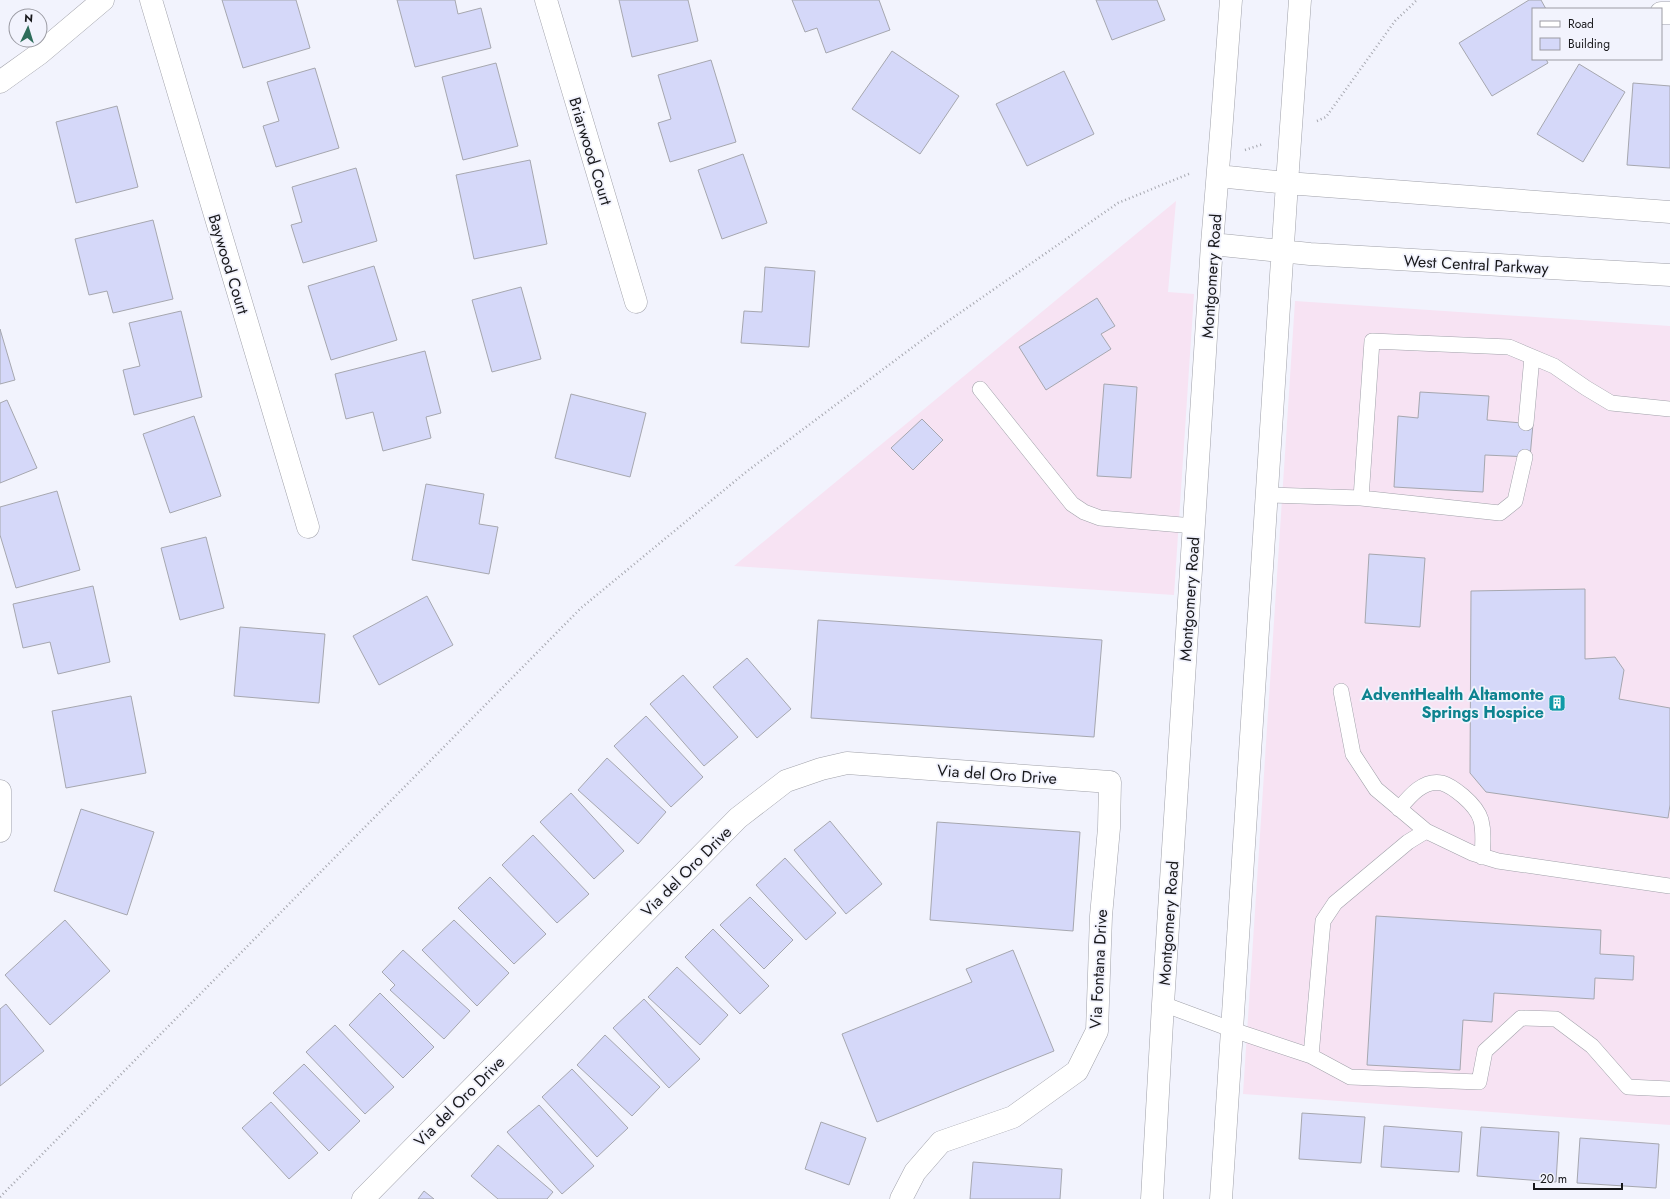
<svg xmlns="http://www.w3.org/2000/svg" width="1670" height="1199" viewBox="0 0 1670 1199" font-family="Jost,sans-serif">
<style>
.commercial{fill:#f7e3f3}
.building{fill:#d5d8f9;stroke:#a6a7af}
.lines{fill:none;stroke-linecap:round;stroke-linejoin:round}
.service-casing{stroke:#a0a1a9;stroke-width:16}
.minor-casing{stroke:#a0a1a9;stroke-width:23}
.secondary-casing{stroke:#a0a1a9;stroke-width:23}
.path{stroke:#a6a7af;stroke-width:2.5;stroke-dasharray:1 3;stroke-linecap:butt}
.service{stroke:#fff;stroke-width:15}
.minor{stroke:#fff;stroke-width:22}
.secondary{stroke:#fff;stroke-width:22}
.labels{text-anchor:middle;stroke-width:3.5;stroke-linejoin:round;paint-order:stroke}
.street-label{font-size:16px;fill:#18181b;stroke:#f2f3fd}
.culture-label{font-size:16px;font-weight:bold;fill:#0d838f;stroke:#f2f3fd;text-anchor:end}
</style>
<rect width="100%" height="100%" fill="#f2f3fd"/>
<path class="commercial" d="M1176,201L1168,292L1194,294L1174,595L734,566Z
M1295,301L1670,326V1125L1243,1094Z"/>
<path class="building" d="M222,0H296L310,48L243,68Z
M397,0H455L458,14L481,8L491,48L415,67Z
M619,0H688L698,41L632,57Z
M792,0H879L890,30L826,53L817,28L805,32Z
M1096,0H1157L1165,20L1112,40Z
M1529,0H1541L1546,9H1533V59H1546L1548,63L1492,96L1459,43Z
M892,51L959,96L920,154L852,109Z
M711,60L736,142L670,162L658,123L671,119L658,75Z
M496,63L518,146L463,160L442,77Z
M1579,64L1625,92L1583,162L1537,134Z
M315,68L339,148L276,167L263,126L279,121L267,82Z
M1064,71L1094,134L1027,166L996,104Z
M1633,83L1670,86V168L1627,165Z
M117,106L138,187L76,203L56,122Z
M743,154L767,223L722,239L698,170Z
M530,160L547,244L474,259L456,175Z
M356,168L377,241L303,263L291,225L302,222L292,187Z
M153,220L173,299L113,313L107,291L89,295L75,239Z
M374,266L397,340L331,360L308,286Z
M765,267L815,271L809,347L741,343L744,311L762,312Z
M521,287L541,359L492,372L472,300Z
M1097,298L1115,326L1101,334L1111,349L1046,390L1019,347Z
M181,311L202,397L134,415L123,370L140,366L129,323Z
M0,329L15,380L0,384Z
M425,351L441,413L426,417L431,438L383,451L373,412L346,419L335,374Z
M1104,384L1137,387L1131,478L1097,476Z
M1420,392L1489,396L1487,420L1533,424L1530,457L1485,455L1483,492L1394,487L1398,416L1418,418Z
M571,394L646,413L630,477L555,458Z
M7,400L37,468L0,483V403Z
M194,416L221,496L170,513L143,434Z
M922,419L943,440L913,470L891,448Z
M426,484L484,494L479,524L498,527L489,574L412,560Z
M57,491L80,570L16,588L0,535V507Z
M206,537L224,608L180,620L161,548Z
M1369,554L1425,558L1420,627L1365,623Z
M93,586L110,662L58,674L50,642L23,648L13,604Z
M1585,589V659L1615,657L1624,670L1619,699L1670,708V805L1668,818L1486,792L1470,773L1471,591Z
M427,596L453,645L379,685L353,636Z
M818,620L1102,640L1094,737L811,718Z
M240,627L325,634L319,703L234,696Z
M747,658L791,709L757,738L713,687Z
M683,675L738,737L704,766L650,704Z
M131,696L146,773L66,788L52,711Z
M646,716L703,777L671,807L614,746Z
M607,758L666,812L638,844L578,790Z
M571,793L624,851L594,879L540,822Z
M81,809L154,832L127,915L54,891Z
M830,821L882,884L846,914L794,850Z
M937,822L1080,832L1073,931L930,920Z
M533,835L589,894L557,923L502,865Z
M785,858L836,913L806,940L756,885Z
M490,877L546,934L514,964L458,908Z
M750,897L793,940L764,969L720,925Z
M1376,916L1601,930L1600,954L1634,956L1633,980L1595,978L1594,999L1494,993L1492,1022L1463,1020L1460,1070L1367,1065Z
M65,920L110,971L50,1025L5,975Z
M454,920L509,973L477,1006L422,950Z
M713,929L769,986L740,1014L685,957Z
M403,950L470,1011L444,1039L390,990L395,985L382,972Z
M1013,950L1054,1051L877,1122L842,1034L972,982L966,969Z
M677,967L728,1015L700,1045L648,997Z
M380,993L434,1047L403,1078L349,1025Z
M644,999L700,1059L669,1088L613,1028Z
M6,1004L44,1051L0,1086V1009Z
M335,1025L394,1087L365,1114L306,1052Z
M605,1035L660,1087L632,1116L577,1065Z
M304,1064L360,1121L329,1151L273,1093Z
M572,1069L628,1128L597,1157L542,1097Z
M271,1102L318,1153L289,1179L242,1128Z
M539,1105L594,1166L562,1194L507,1132Z
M1302,1113L1365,1117L1361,1163L1299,1159Z
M821,1122L866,1138L849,1185L805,1169Z
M1384,1126L1462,1132L1459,1172L1381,1167Z
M1481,1127L1559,1132L1556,1182L1477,1176Z
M1580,1138L1659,1144L1656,1188L1577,1183Z
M498,1145L553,1192L547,1199H498L471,1176Z
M973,1162L1062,1169L1060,1199H970Z
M424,1191L434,1199H418Z"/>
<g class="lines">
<g class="service-casing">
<path id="service" d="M980,389L1072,504L1084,512L1100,518L1194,526
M1526,423L1532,357
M1267,495L1361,498L1500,513L1515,501L1525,457
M1361,498L1372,341L1509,347L1554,366L1586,388L1611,403L1670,409
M1341,691L1353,754L1376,789L1426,831
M1399,809C1409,797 1423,779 1442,783C1449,785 1457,791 1463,796C1470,802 1478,810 1481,820C1484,832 1483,844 1482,857
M1163,1004L1233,1030L1311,1056L1350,1077L1479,1082L1485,1051L1521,1018L1556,1019L1592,1046L1628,1087L1670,1089
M1311,1056L1323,921L1335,903L1408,842L1426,831L1472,853L1498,861L1670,886"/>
</g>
<g class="minor-casing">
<path id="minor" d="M151,0L308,527
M546,0L636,302
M1661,13H1670
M0,82L39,54L103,0
M0,791V831
M363,1199L738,818L786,781L821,769L847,763L1110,782L1109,828L1101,916L1097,1031L1077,1071L1013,1117L941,1142L915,1172L901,1199"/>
</g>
<g class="secondary-casing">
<path id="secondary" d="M1218,176L1287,183L1670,212
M1212,244L1310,254L1670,275
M1152,1199L1163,1004L1212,244C1219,163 1225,81 1231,0
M1221,1199L1287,183L1300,0"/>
</g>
<path class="path" d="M1317,121L1326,117L1395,21L1417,0
M1245,150L1263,144
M0,1197L581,608L746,472L941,326L1118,203L1191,173"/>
<use href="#service" class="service"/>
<use href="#minor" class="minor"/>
<use href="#secondary" class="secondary"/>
</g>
<defs>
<g id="building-square" transform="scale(0.9)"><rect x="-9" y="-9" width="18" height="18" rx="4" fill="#0f9aa8" stroke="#f2f3fd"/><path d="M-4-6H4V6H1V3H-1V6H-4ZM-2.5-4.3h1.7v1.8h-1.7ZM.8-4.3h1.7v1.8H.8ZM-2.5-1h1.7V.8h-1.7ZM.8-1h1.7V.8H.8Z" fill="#fff"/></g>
</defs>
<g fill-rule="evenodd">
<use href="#building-square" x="1557" y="703"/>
</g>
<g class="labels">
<g class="street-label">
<text transform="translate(591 151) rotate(73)" y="6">Briarwood Court</text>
<text transform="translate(229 264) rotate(73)" y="6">Baywood Court</text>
<text transform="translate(1476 264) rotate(3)" y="6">West Central Parkway</text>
<text transform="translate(1211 276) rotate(-86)" y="6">Montgomery Road</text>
<text transform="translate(1189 599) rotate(-86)" y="6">Montgomery Road</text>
<text transform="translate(997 774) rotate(4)" y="6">Via del Oro Drive</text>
<text transform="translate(686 871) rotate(-45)" y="6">Via del Oro Drive</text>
<text transform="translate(1168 923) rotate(-86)" y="6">Montgomery Road</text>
<text transform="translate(1098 969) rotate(-87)" y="6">Via Fontana Drive</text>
<text transform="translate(459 1101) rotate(-45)" y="6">Via del Oro Drive</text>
</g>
<g class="culture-label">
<text x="1544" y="700">AdventHealth Altamonte<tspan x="1544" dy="18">Springs Hospice</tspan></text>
</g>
</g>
<rect x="1532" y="8" width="130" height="52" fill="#f2f3fd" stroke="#9b9ba3"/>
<rect x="1540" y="21" width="20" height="6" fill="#ffffff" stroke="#9b9ba3"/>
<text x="1568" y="28" font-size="12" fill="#18181b">Road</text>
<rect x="1540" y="38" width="20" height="12" fill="#d5d8f9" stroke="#9b9ba3"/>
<text x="1568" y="48" font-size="12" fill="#18181b">Building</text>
<g transform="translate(28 28) rotate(4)"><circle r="19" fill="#f2f3fd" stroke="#9b9ba3"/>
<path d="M0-3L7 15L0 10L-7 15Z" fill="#2e6d5b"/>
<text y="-6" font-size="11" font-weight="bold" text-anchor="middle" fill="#18181b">N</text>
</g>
<path d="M1534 1183v6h88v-6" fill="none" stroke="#18181b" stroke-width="2"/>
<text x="1540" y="1183" font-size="12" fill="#18181b" stroke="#f2f3fd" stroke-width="3" paint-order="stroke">20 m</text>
</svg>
